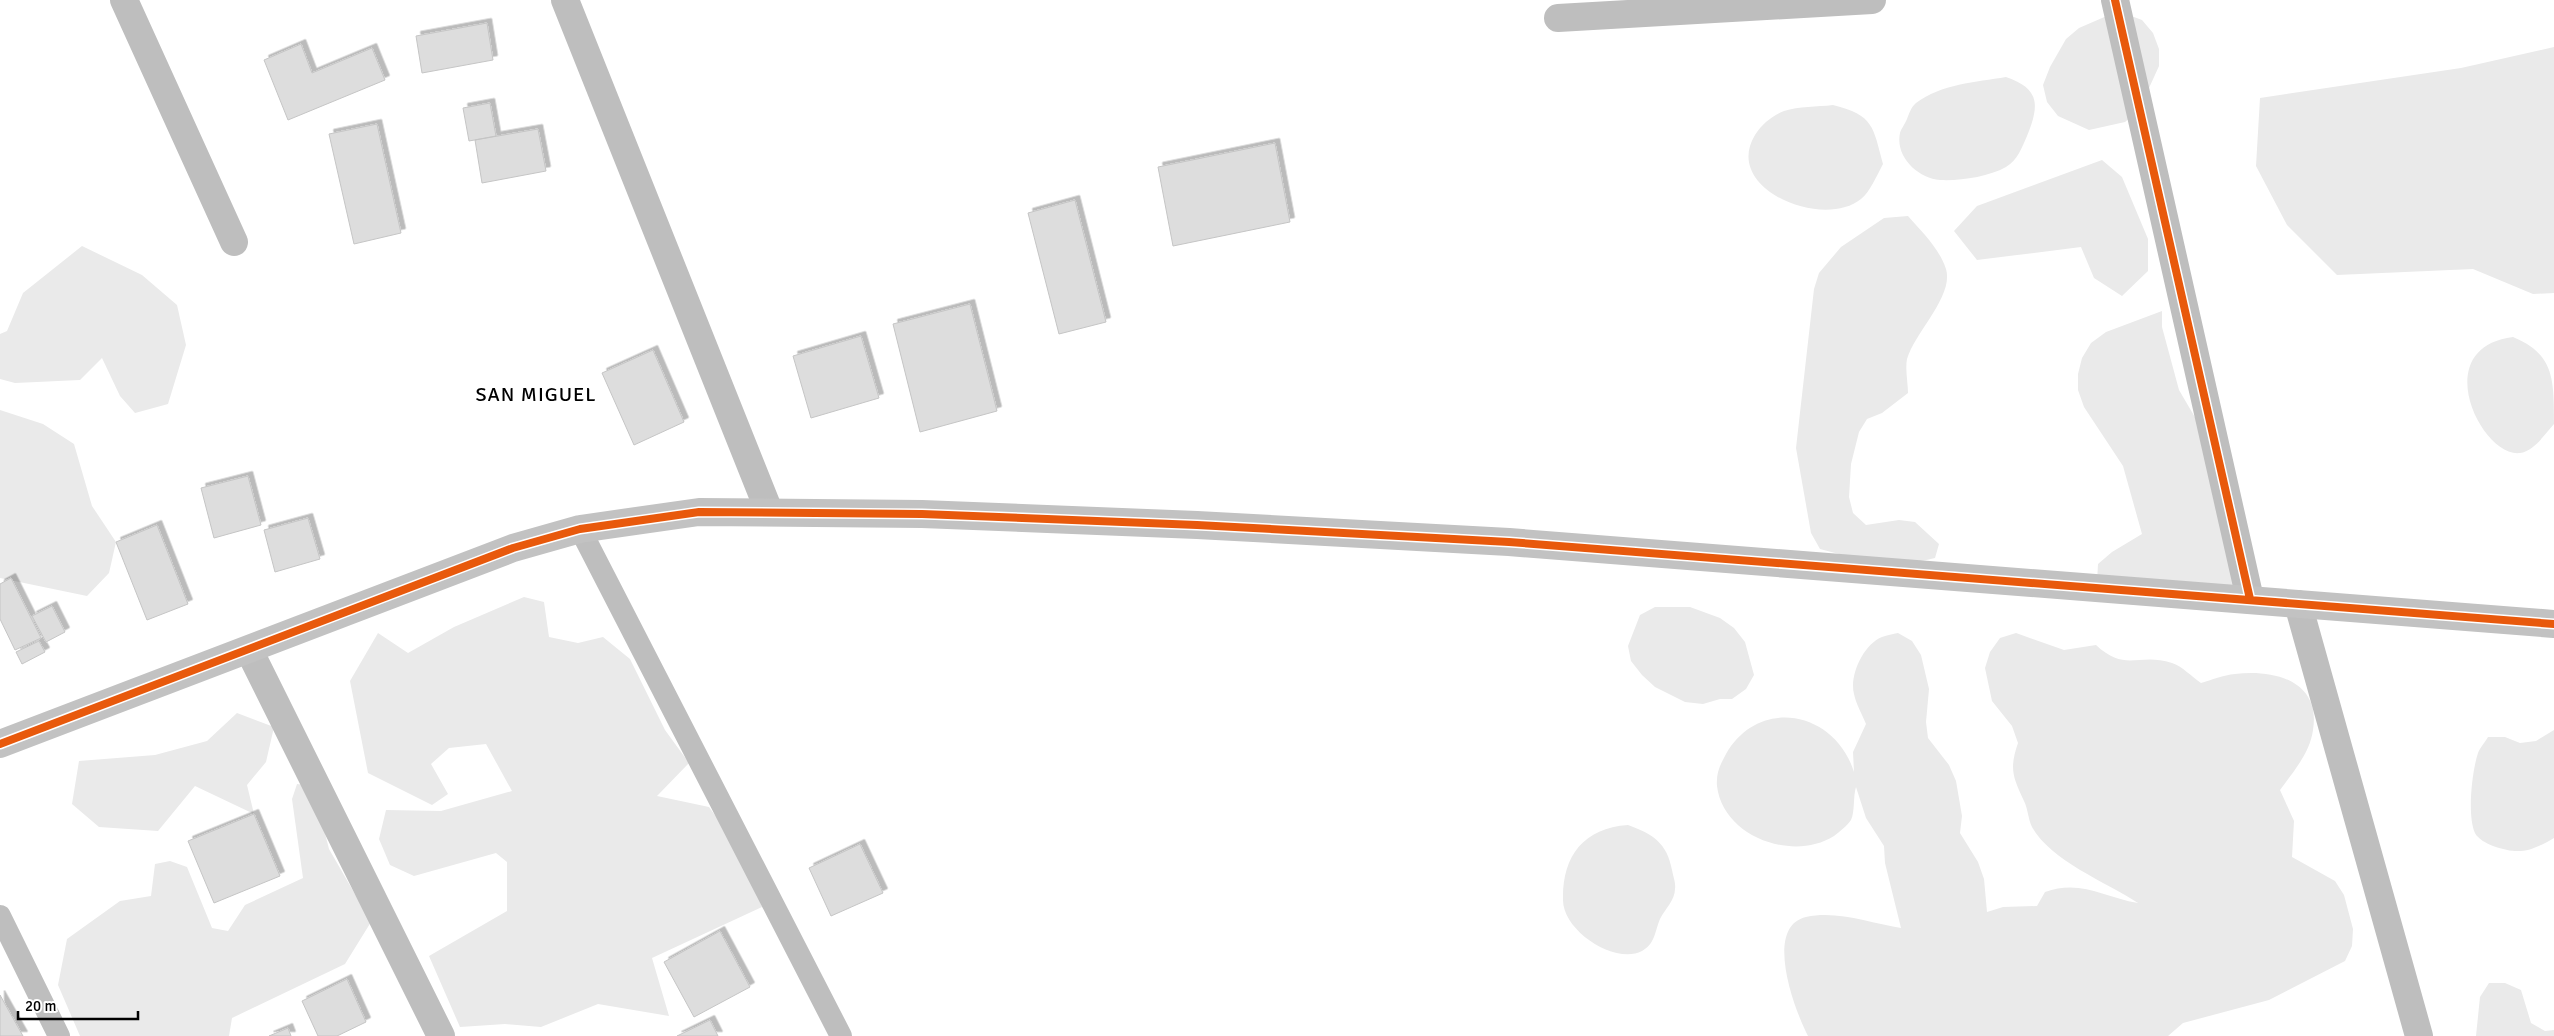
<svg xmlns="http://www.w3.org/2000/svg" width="2554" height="1036" viewBox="0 0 2554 1036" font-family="Signika,sans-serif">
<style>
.green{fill:#eaeaea}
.building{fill:#ddd;stroke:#c5c5c5;filter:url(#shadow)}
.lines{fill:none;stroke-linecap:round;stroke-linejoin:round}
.lane{stroke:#bebebe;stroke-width:22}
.street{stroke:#bebebe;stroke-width:28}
.secondary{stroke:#c2c2c2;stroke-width:28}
.cycleway-casing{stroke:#fff;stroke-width:11}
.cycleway{stroke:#e8590c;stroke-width:8}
.labels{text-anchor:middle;stroke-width:5;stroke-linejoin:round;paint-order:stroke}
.neighbourhood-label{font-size:20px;letter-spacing:1px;fill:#000;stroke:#fff}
</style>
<defs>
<filter id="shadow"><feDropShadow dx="4.5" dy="-4.5" stdDeviation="0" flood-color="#0004"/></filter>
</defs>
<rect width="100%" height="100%" fill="#fff"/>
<path class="green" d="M2126,14L2142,20L2153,33L2159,49V66L2139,110L2125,122L2089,130L2058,116L2047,102L2043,85L2050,67L2066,39L2079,28L2109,15Z
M2554,47V293L2533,294L2473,269L2337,275L2287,225L2256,166L2260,98L2461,68Z
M2006,77C2041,89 2039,106 2027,136C2022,147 2018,160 2006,167C1988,177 1960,181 1940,180C1918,178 1895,157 1900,133C1901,129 1905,124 1907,119C1909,114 1911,107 1916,103C1941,84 1976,82 2006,77Z
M1833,105C1874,115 1873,127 1883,164C1877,175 1870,192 1861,199C1823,230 1722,189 1755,135C1762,124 1772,116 1784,111C1799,106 1817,107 1833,105Z
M2102,160L2122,177L2148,239V271L2122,296L2094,278L2081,247L1977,260L1954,231L1977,206Z
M1908,216C1922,232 1939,248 1946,269C1954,296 1915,332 1907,359C1905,369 1908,383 1908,393L1882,413L1867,419L1859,432L1851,464L1849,497L1853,513L1866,525L1899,520L1915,522L1939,544L1935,558C1898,568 1856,559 1820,549L1811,533L1796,448L1814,289L1819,273L1841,247L1884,218Z
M82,246L142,275L177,305L186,345L168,404L135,413L120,396L102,358L80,380L15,383L0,379V334L7,331L23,293Z
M2162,311V327L2179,390L2196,419L2205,452L2214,502L2235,568L2237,584L2229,597L2097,582L2098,564L2112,552L2142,534L2123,466L2084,407L2078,390V374L2082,358L2091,343L2106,332Z
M2513,337C2554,354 2554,378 2554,424C2545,434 2534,451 2520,453C2482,458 2427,348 2513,337Z
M0,410L43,424L74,444L92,506L116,542L109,573L87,596L0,578Z
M524,597L544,602L549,637L578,643L603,637L630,659L665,730L689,763L657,796L709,807L741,851L762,907L652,958L669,1016L598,1004L541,1027L505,1024L460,1027L429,956L507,911V862L496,853L414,876L390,865L379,839L386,810L441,811L512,791L486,744L449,748L431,764L448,794L432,805L368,773L350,681L378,633L408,653L454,627Z
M1655,607H1690L1720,618L1734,628L1745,642L1754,675L1746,689L1732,699H1720L1703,704L1685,702L1655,687L1642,675L1631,661L1628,646L1640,615Z
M1898,633L1912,641L1921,655L1929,689L1926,722L1928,738L1949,765L1956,781L1962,816L1960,833L1978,862L1984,879L1987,912L2003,907L2037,906L2045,892C2080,879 2104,897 2138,903C2106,882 2051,861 2032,827C2028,819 2028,809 2024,801C2013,777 2009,769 2018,743L2012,726L1992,701L1985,668L1990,652L2000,638L2016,633L2064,650L2096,645C2126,673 2138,652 2172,663C2182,666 2192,677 2201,683C2212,680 2223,675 2235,674C2274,669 2321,681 2313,730C2310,753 2293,772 2280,790L2294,821L2292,857L2335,881L2344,895L2353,929L2352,946L2345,961L2269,1000L2183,1023L2168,1036H1808C1795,1011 1763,927 1806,917C1837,910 1870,923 1901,928L1885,863L1884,846L1866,818L1856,787C1853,796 1855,812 1851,820C1847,826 1839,832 1834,836C1793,862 1723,837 1717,786C1716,773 1720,765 1726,754C1759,696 1835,711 1854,772L1853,752L1866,724C1862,714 1856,704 1854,694C1849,675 1864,644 1882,637C1887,635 1893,634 1898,633Z
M237,713L274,727L266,762L247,785L254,814L195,786L158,831L99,827L72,804L79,761L155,755L207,741Z
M2554,730V838C2530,852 2519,855 2493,846C2487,844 2477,838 2475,833C2467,816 2472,771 2478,753C2480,748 2485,742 2488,737H2505L2520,743L2536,741Z
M297,784L313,786L329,849L371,922L345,964L232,1018L229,1036H80L58,985L67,939L120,901L151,896L155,864L170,861L187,867L212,928L228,931L245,905L303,878L292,799Z
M1628,825C1653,834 1667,843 1672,870C1673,876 1676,883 1675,889C1675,900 1665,909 1660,919C1655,931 1655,944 1642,951C1615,965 1563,931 1563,900C1562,857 1583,828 1628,825Z
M2489,983H2505L2521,990L2531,1023L2545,1031L2554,1030V1036H2476L2480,997Z"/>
<path class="building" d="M487,23L493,60L422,73L416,36Z
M301,44L312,73L372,48L385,80L288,120L264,60Z
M490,103L496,136L469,141L463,108Z
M377,124L401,233L354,244L329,134Z
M538,129L546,171L482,183L475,140Z
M1275,143L1290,222L1173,246L1158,167Z
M1075,200L1106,322L1059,334L1028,213Z
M970,304L997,411L920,432L893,324Z
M861,336L879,398L811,418L793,356Z
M653,350L684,422L634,445L602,373Z
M248,476L261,525L214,538L201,488Z
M308,518L320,559L275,572L264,530Z
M157,525L188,604L147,620L116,542Z
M11,578L41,638L15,650L0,619V584Z
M52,606L65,632L46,642L32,616Z
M39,641L45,652L22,664L16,652Z
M254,814L280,876L214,903L188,841Z
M860,844L883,893L831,916L809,868Z
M720,931L750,987L694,1017L664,962Z
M347,979L366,1022L337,1036H318L302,1001Z
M0,995L23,1036H0Z
M710,1020L718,1036H677Z
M288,1028L291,1036H269Z"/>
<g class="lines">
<path class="lane" d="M580,529L841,1036
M0,916L59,1036"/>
<path class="street" d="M124,0L234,242
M565,0L769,511
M2115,0L2250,599
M1558,18L1872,0
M2298,604L2419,1036
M249,650L441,1036"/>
<path class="secondary" d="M0,744L513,548L580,529L699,512L922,514L1197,525L1509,542L2554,624"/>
<g class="cycleway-casing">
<path id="cycleway" d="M2115,0L2250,599
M0,744L513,548L580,529L699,512L922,514L1197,525L1509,542L2554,624"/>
</g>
<use href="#cycleway" class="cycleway"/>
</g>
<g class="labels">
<g class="neighbourhood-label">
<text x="536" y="401">SAN MIGUEL</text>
</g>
</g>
<path d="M18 1011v8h120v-8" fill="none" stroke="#000000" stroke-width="2.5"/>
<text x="25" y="1011" font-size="15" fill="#000000" stroke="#ffffff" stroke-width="4" paint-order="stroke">20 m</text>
</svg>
